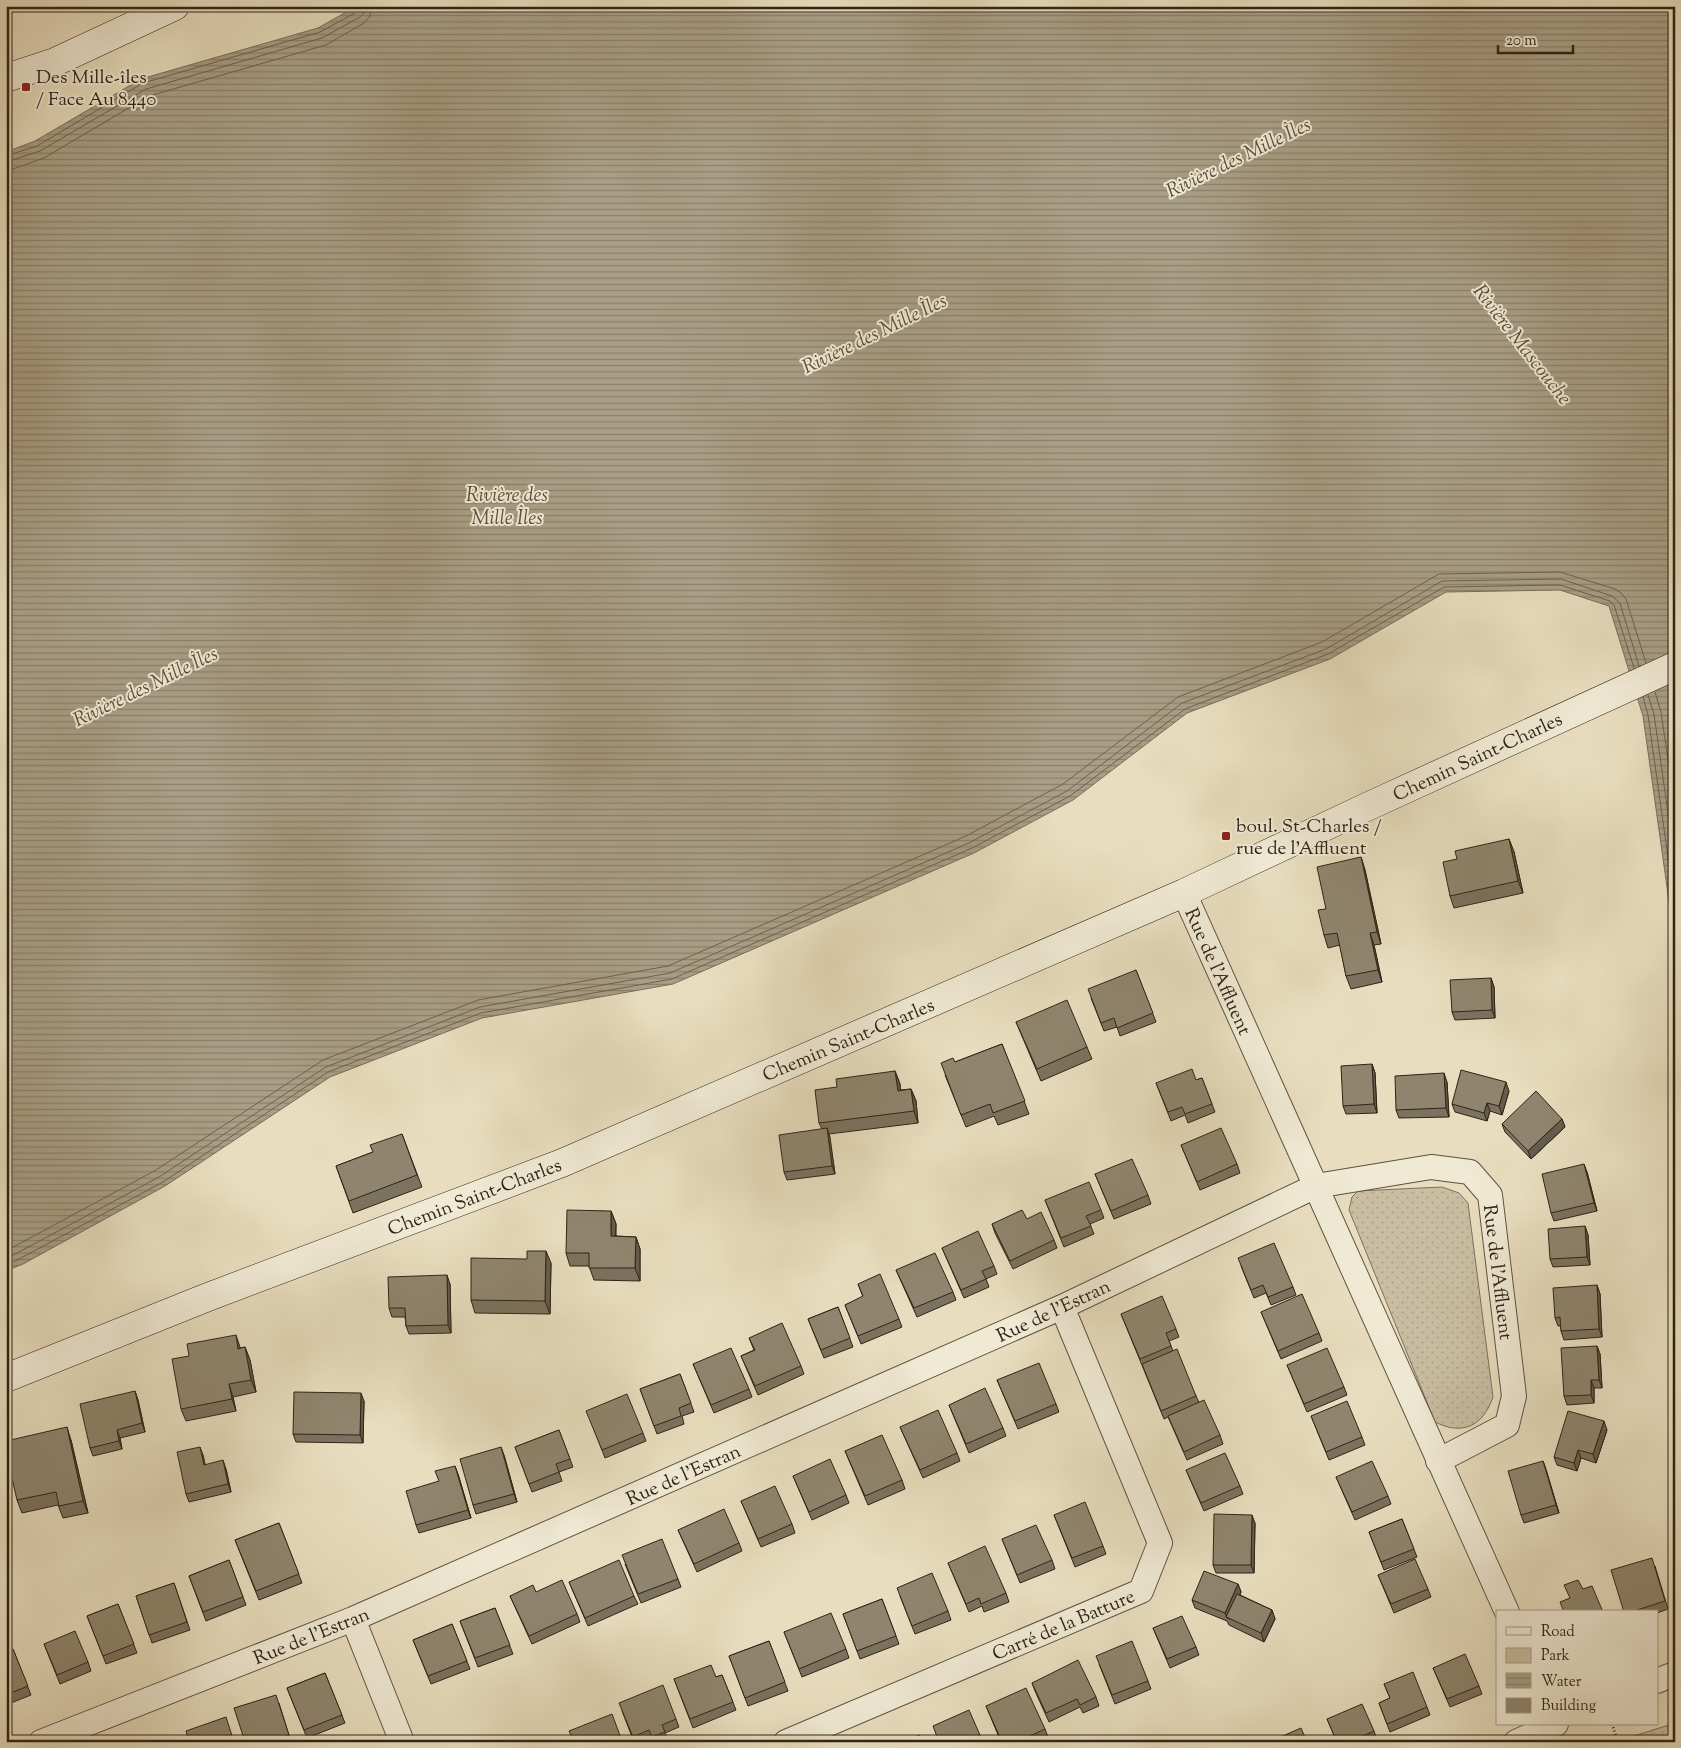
<svg xmlns="http://www.w3.org/2000/svg" width="1681" height="1748" viewBox="0 0 1681 1748" font-family="'Sorts Mill Goudy',serif">
<style>
.green{fill:url(#green-dots);stroke:#7c715c}
.water{fill:url(#water-rules);stroke:#786e5a}
.lines{fill:none;stroke-linecap:round;stroke-linejoin:round}
.shore{stroke:#6c624e;stroke-width:1}
.street-casing{stroke:#5d5241;stroke-width:26}
.secondary-casing{stroke:#2f2417;stroke-width:29}
.path{stroke:#2f2417;stroke-width:3;stroke-dasharray:1 2.5;stroke-linecap:butt}
.street{stroke:#f0ead5;stroke-width:24}
.secondary{stroke:#f0ead5;stroke-width:28}
.wall{fill:#7b725f;stroke:#2f2417}
.shaded-wall{fill:#645d4d;stroke:#2f2417}
.building{fill:#8f856e;stroke:#2f2417}
.poi-dot{fill:#8f2418;stroke:#f0ead5;stroke-width:2}
.labels{text-anchor:middle;stroke-width:4;stroke-linejoin:round;paint-order:stroke}
.poi-label{font-size:19px;fill:#2f2417;stroke:#f0ead5;text-anchor:start}
.street-label{font-size:19px;fill:#2f2417;stroke:#f0ead5}
.water-label{font-size:20px;font-style:italic;fill:#5a4f3e;stroke:#f0ead5}
</style>
<defs>
<pattern id="green-dots" width="8" height="8" patternUnits="userSpaceOnUse" patternTransform="scale(1.25)"><rect width="8" height="8" fill="#c9bea2"/><path d="M2 2h.1M6 6h.1" fill="none" stroke="#ada38b" stroke-width="1.8" stroke-linecap="round"/></pattern>
<pattern id="water-rules" width="6" height="5" patternUnits="userSpaceOnUse" patternTransform="scale(1.25)"><rect width="6" height="5" fill="#a99f86"/><path d="M0 2.5h6" fill="none" stroke="#8a816d"/></pattern>
</defs>
<rect width="100%" height="100%" fill="#e8debf"/>
<filter id="stains"><feTurbulence type="fractalNoise" baseFrequency=".004" numOctaves="4"/><feColorMatrix values="0 0 0 0 .2 0 0 0 0 .09 0 0 0 0 .02 0 0 0 .5 -.17"/></filter>
<radialGradient id="worn" r=".72"><stop offset=".6" stop-color="#630" stop-opacity="0"/><stop offset="1" stop-color="#630" stop-opacity=".3"/></radialGradient>
<path class="green" d="M1442,1187L1459,1193L1468,1203L1493,1397C1483,1426 1463,1436 1435,1422L1349,1210L1352,1197L1358,1191Z
M1675,1723V1742H1615Z"/>
<path class="water" d="M357,6H1675V944L1643,716L1609,606L1560,590L1446,592L1330,659L1187,713L1073,800L974,853L673,984L482,1018L330,1077L165,1186L23,1264L6,1271V152L35,141L141,79L318,28Z"/>
<g class="lines">
<path class="shore" d="M6,156L37,146L143,83L320,32L355,13L358,6
M6,162L40,151L146,89L322,38L360,17L364,13L365,6
M6,170L13,169L44,158L149,96L326,45L364,23L370,16L372,6
M1655,692L1661,712L1675,808
M1648,695L1654,714L1675,862
M1643,697L1648,715L1675,907
M6,1251L156,1170L323,1060L478,1000L668,966L966,836L1063,784L1178,697L1322,642L1439,574L1560,572L1615,589L1621,593L1626,599L1646,663
M6,1259L159,1177L326,1067L480,1007L670,973L969,843L1067,791L1182,703L1326,649L1442,581L1561,579L1612,596L1620,603L1639,666
M6,1266L163,1182L328,1072L481,1013L672,979L972,848L1070,796L1185,709L1328,654L1444,587L1560,585L1610,601L1614,605L1634,668"/>
<g class="street-casing">
<path id="street" d="M1184,893L1507,1612
M353,1619L402,1742
M1657,1681L1669,1676
M41,1742L353,1619L1062,1307L1316,1186L1431,1167L1470,1172L1490,1195L1514,1396L1507,1425L1438,1461
M786,1742L1141,1591L1160,1543L1062,1307
M1516,1742L1556,1724"/>
</g>
<g class="secondary-casing">
<path id="secondary" d="M6,78L55,62L175,6
M6,1378L208,1297L562,1163L1184,893L1371,805L1675,666"/>
</g>
<path class="path" d="M1612,1724L1618,1742"/>
<use href="#street" class="street"/>
<use href="#secondary" class="secondary"/>
</g>
<path class="wall" d="M1509,839L1514,852L1523,893L1454,908L1450,896L1457,859Z
M1361,857L1365,870L1381,944L1374,945L1382,982L1351,989L1346,976L1340,945L1328,948L1324,935L1326,909Z
M1136,970L1156,1022L1120,1036L1117,1027L1104,1031L1091,998Z
M1491,978L1494,987L1495,1018L1455,1020L1452,1012Z
M1016,1022L1087,1047L1092,1059L1041,1081Z
M1002,1044L1029,1114L998,1125L994,1116L966,1127L945,1075L955,1062Z
M1372,1064L1375,1073L1377,1113L1346,1114L1343,1106Z
M895,1071L900,1084V1090L911,1089L916,1101L918,1123L829,1134L835,1174L787,1180L784,1172L822,1129L819,1123L837,1087Z
M1202,1078L1215,1112L1188,1123L1185,1115L1171,1121L1156,1083L1196,1080Z
M1447,1082L1449,1117L1399,1118L1396,1110Z
M1509,1091L1502,1115L1490,1111L1487,1121L1455,1112L1452,1104Z
M1562,1119L1565,1127L1531,1159L1505,1132L1502,1124Z
M402,1134L422,1187L353,1213L336,1166L373,1152Z
M1181,1145L1237,1164L1240,1173L1200,1190Z
M1587,1172L1597,1211L1554,1221L1551,1213Z
M1095,1174L1148,1195L1151,1204L1114,1219Z
M1045,1200L1101,1210L1104,1218L1090,1224L1094,1234L1064,1247Z
M611,1211L616,1224V1236L636,1237L640,1249V1281L594,1280L589,1266H570L566,1253Z
M1027,1219L1054,1240L1057,1248L1013,1269L995,1233L992,1224Z
M1585,1226L1588,1235L1590,1265L1553,1267L1550,1259Z
M942,1248L994,1266L997,1274L986,1279L989,1287L964,1298Z
M551,1263L550,1314L475,1313L471,1300Z
M1241,1266L1293,1287L1296,1295L1271,1305L1266,1293L1254,1298Z
M896,1270L953,1292L956,1300L917,1317Z
M450,1284L451,1333L409,1334L406,1326L405,1317H392L389,1308Z
M858,1284L899,1319L902,1327L861,1344L845,1305L863,1297Z
M1597,1285L1600,1294L1602,1337L1564,1340L1561,1331V1326H1558L1555,1318Z
M838,1307L853,1347L824,1358L808,1319Z
M1261,1312L1319,1333L1322,1341L1281,1359Z
M1121,1314L1176,1329L1179,1337L1169,1341L1173,1351L1196,1396L1199,1402L1220,1435L1223,1444L1187,1460L1168,1417L1164,1419Z
M749,1338L801,1366L804,1374L758,1395L741,1356L754,1350Z
M1597,1346L1600,1354L1602,1388H1594V1403L1567,1405L1564,1396Z
M245,1347L250,1360L256,1392L233,1397L236,1411L186,1421L181,1409L240,1348Z
M693,1364L749,1389L752,1397L714,1413Z
M1287,1365L1344,1387L1347,1395L1307,1412Z
M680,1374L694,1412L682,1416L684,1424L657,1434L640,1389Z
M997,1380L1056,1404L1059,1412L1018,1429Z
M135,1391L138,1400L145,1432L120,1438L122,1449L93,1456L90,1448Z
M364,1401L363,1443L296,1442L293,1434Z
M949,1405L1003,1428L1006,1436L969,1453Z
M1311,1416L1362,1437L1365,1445L1329,1460Z
M590,1419L643,1433L646,1441L605,1458Z
M900,1427L957,1453L960,1461L923,1478Z
M559,1430L573,1467L559,1472L562,1481L532,1492L515,1447Z
M1607,1430L1596,1463L1581,1458L1577,1471L1557,1465L1554,1457Z
M71,1440L88,1513L63,1518L58,1505L22,1513L17,1500Z
M845,1451L902,1480L905,1489L868,1505Z
M203,1455L205,1465L226,1469L231,1492L189,1502L186,1494Z
M504,1455L517,1502L476,1514L473,1505Z
M1543,1461L1559,1513L1524,1523L1521,1515Z
M1186,1470L1240,1486L1243,1494L1204,1511Z
M458,1474L471,1518L419,1533L416,1525L439,1481Z
M793,1476L846,1495L849,1503L812,1520Z
M1336,1477L1388,1496L1391,1504L1355,1520Z
M741,1501L792,1524L795,1533L761,1547Z
M1054,1515L1103,1546L1106,1554L1075,1567Z
M1402,1519L1417,1557L1384,1570L1369,1532Z
M279,1523L302,1583L259,1600L235,1540Z
M1255,1523L1254,1573H1216L1213,1565Z
M678,1530L739,1543L742,1551L697,1572Z
M1002,1539L1052,1560L1055,1569L1020,1583Z
M229,1560L246,1605L206,1621L189,1576Z
M948,1563L1006,1593L1009,1602L984,1612L982,1606L969,1612Z
M625,1564L678,1579L681,1587L641,1603Z
M1655,1566L1668,1609L1657,1613V1612H1624Z
M1378,1575L1428,1589L1431,1597L1394,1613Z
M569,1582L634,1596L638,1604L588,1626Z
M174,1583L190,1630L152,1643L136,1596Z
M1238,1584L1241,1592L1240,1595L1272,1610L1275,1619L1264,1642L1229,1625L1227,1621L1195,1608L1192,1600Z
M536,1592L577,1614L580,1622L532,1644L510,1596Z
M900,1596L948,1611L951,1620L915,1634Z
M882,1599L899,1644L860,1659L843,1614Z
M118,1604L137,1653L106,1664L87,1616Z
M495,1608L513,1654L478,1667L460,1621Z
M452,1624L470,1669L431,1684L413,1640Z
M1153,1628L1196,1647L1199,1655L1170,1668Z
M784,1632L846,1649L849,1658L802,1677Z
M769,1641L788,1691L748,1706L729,1656Z
M44,1644L88,1662L91,1671L60,1684Z
M13,1649L31,1695L6,1705V1652Z
M1099,1664L1148,1681L1151,1689L1115,1704Z
M1433,1668L1479,1686L1482,1694L1450,1707Z
M325,1673L345,1723L307,1738L287,1688Z
M722,1675L736,1710L693,1728L674,1679L716,1677Z
M1032,1683L1096,1697L1099,1706L1083,1713L1080,1707L1049,1722L1035,1691Z
M1384,1684L1427,1707L1430,1715L1390,1732L1379,1703L1390,1698Z
M279,1703L291,1742H245Z
M986,1706L1045,1729L1048,1737L1038,1742H1001Z
M622,1711L676,1719L679,1727L665,1733L668,1740L664,1742H654L652,1738L644,1742H634Z
M1327,1719L1374,1731L1377,1740L1372,1742H1337Z"/>
<path class="shaded-wall" d="M1509,839L1514,852L1523,893L1518,881Z
M1361,857L1365,870L1381,944L1377,932Z
M1370,933L1374,945L1382,982L1378,970Z
M1491,978L1494,987L1495,1018L1492,1010Z
M1372,1064L1375,1073L1377,1113L1374,1104Z
M895,1071L900,1084L902,1103L898,1091Z
M1444,1073L1447,1082L1449,1117L1446,1108Z
M1506,1082L1509,1091L1502,1115L1499,1106Z
M911,1089L916,1101L918,1123L914,1111Z
M1487,1103L1490,1111L1487,1121L1484,1113Z
M1562,1119L1565,1127L1531,1159L1528,1151Z
M827,1128L830,1137L835,1174L832,1166Z
M1584,1164L1587,1172L1597,1211L1594,1203Z
M611,1211L616,1224L615,1249L611,1236Z
M1585,1226L1588,1235L1590,1265L1587,1257Z
M636,1237L640,1249V1281L635,1268Z
M546,1251L551,1263L550,1314L545,1301Z
M447,1275L450,1284L451,1333L448,1325Z
M1597,1285L1600,1294L1602,1337L1599,1329Z
M236,1335L240,1347L243,1361L238,1349Z
M1597,1346L1600,1354L1602,1388L1599,1380Z
M245,1347L250,1360L256,1392L251,1380Z
M1591,1380L1594,1388V1403L1591,1395Z
M229,1384L233,1397L236,1411L232,1399Z
M135,1391L138,1400L145,1432L142,1423Z
M361,1393L364,1401L363,1443L360,1435Z
M1604,1421L1607,1430L1596,1463L1593,1454Z
M67,1427L71,1440L88,1513L83,1501Z
M117,1430L120,1438L122,1449L119,1441Z
M200,1447L203,1455L207,1473L204,1465Z
M501,1447L504,1455L517,1502L514,1494Z
M1578,1450L1581,1458L1577,1471L1574,1463Z
M223,1460L226,1469L231,1492L228,1484Z
M1543,1461L1546,1469L1559,1513L1556,1505Z
M455,1466L458,1474L471,1518L468,1510Z
M1252,1515L1255,1523L1254,1573L1251,1565Z
M1238,1584L1241,1592L1230,1619L1227,1618L1225,1613Z
M1272,1610L1275,1619L1264,1642L1261,1633Z"/>
<path class="building" d="M1509,839L1518,881L1450,896L1443,862L1457,859L1455,851Z
M1361,857L1377,932L1370,933L1378,970L1346,976L1337,933L1324,935L1318,910L1326,909L1317,867Z
M1136,970L1153,1013L1117,1028L1114,1018L1101,1023L1088,989Z
M1491,978L1492,1010L1452,1012L1450,980Z
M1067,1000L1087,1047L1037,1069L1016,1022Z
M1002,1044L1025,1101L993,1113L990,1104L961,1115L941,1063L953,1058L955,1062Z
M1372,1064L1374,1104L1343,1106L1341,1066Z
M1192,1069L1196,1080L1202,1078L1212,1104L1185,1114L1182,1107L1168,1112L1156,1083Z
M1461,1070L1506,1082L1499,1106L1487,1103L1484,1113L1452,1104Z
M895,1071L898,1091L911,1089L914,1111L819,1123L815,1090L837,1087L836,1079Z
M1444,1073L1446,1108L1396,1110L1395,1076Z
M1536,1091L1562,1119L1528,1151L1502,1124Z
M827,1128L832,1166L784,1172L779,1135Z
M1221,1128L1237,1164L1197,1182L1181,1145Z
M402,1134L417,1175L349,1201L336,1166L373,1152L370,1145Z
M1132,1159L1148,1195L1111,1211L1095,1174Z
M1584,1164L1594,1203L1551,1213L1542,1174Z
M1089,1182L1101,1210L1086,1216L1091,1226L1061,1238L1045,1200Z
M567,1210L611,1211V1236L636,1237L635,1268H589V1253H566Z
M1022,1210L1027,1219L1041,1212L1054,1240L1010,1261L992,1224Z
M1585,1226L1587,1257L1550,1259L1548,1229Z
M978,1231L994,1266L982,1271L986,1279L961,1290L942,1248Z
M1274,1243L1293,1287L1268,1297L1263,1285L1251,1290L1238,1258Z
M527,1251H546L545,1301L471,1300V1258L527,1259Z
M935,1253L953,1292L914,1308L896,1270Z
M880,1274L899,1319L858,1336L845,1305L863,1296L858,1284Z
M447,1275L448,1325L406,1326L405,1308H389L388,1277Z
M1597,1285L1599,1329L1561,1331L1560,1317L1555,1318L1553,1288Z
M1302,1294L1319,1333L1278,1351L1261,1312Z
M1162,1296L1176,1329L1166,1333L1171,1346L1140,1359L1121,1314Z
M838,1307L850,1338L821,1350L808,1319Z
M782,1323L801,1366L755,1386L741,1356L755,1350L749,1338Z
M236,1335L238,1349L245,1347L251,1380L229,1384L232,1399L181,1409L172,1359L189,1356L187,1344Z
M1597,1346L1599,1380H1591V1395L1564,1396L1561,1348Z
M731,1348L749,1389L711,1405L693,1364Z
M1327,1348L1344,1387L1304,1404L1287,1365Z
M1177,1349L1196,1396L1161,1411L1142,1364Z
M1039,1363L1056,1404L1015,1421L997,1380Z
M680,1374L691,1403L679,1408L681,1416L654,1426L640,1389Z
M985,1388L1003,1428L966,1444L949,1405Z
M135,1391L142,1423L117,1430L119,1441L90,1448L80,1404Z
M294,1392L361,1393L360,1435L293,1434Z
M627,1394L643,1433L602,1450L586,1411Z
M1204,1400L1220,1435L1184,1452L1168,1416Z
M1347,1401L1362,1437L1326,1452L1311,1416Z
M938,1410L957,1453L920,1470L900,1427Z
M1568,1411L1604,1421L1593,1454L1578,1450L1574,1463L1554,1457Z
M67,1427L83,1501L59,1506L56,1492L17,1500L6,1453V1441Z
M559,1430L570,1459L556,1464L559,1472L529,1484L515,1447Z
M882,1435L902,1480L865,1496L845,1451Z
M200,1447L204,1465L223,1460L228,1484L186,1494L177,1452Z
M501,1447L514,1494L473,1505L460,1459Z
M1225,1453L1240,1486L1201,1503L1186,1470Z
M830,1459L846,1495L809,1512L793,1476Z
M1372,1461L1388,1496L1352,1512L1336,1477Z
M1543,1461L1556,1505L1521,1515L1508,1471Z
M455,1466L468,1510L416,1525L406,1491L439,1481L435,1471Z
M775,1486L792,1524L758,1539L741,1501Z
M1085,1502L1103,1546L1072,1558L1054,1515Z
M724,1509L739,1543L694,1564L678,1530Z
M1214,1514L1252,1515L1251,1565H1213Z
M1402,1519L1414,1549L1381,1562L1369,1532Z
M279,1523L299,1574L256,1591L235,1540Z
M1036,1525L1052,1560L1017,1575L1002,1539Z
M662,1539L678,1579L638,1594L622,1555Z
M985,1546L1006,1593L981,1604L979,1598L966,1604L948,1563Z
M1652,1558L1665,1601L1631,1612H1624L1611,1570Z
M1415,1559L1428,1589L1391,1604L1378,1575Z
M229,1560L243,1597L203,1612L189,1576Z
M619,1560L634,1596L585,1618L569,1582Z
M1204,1571L1238,1584L1225,1613L1192,1600Z
M932,1573L948,1611L912,1626L897,1588Z
M562,1580L577,1614L529,1636L510,1596L533,1585L536,1592Z
M1578,1580L1583,1589L1592,1586L1603,1612H1564L1560,1602L1570,1598L1564,1585Z
M174,1583L187,1622L149,1635L136,1596Z
M1237,1594L1272,1610L1261,1633L1226,1617Z
M882,1599L896,1636L857,1651L843,1614Z
M118,1604L134,1644L103,1656L87,1616Z
M495,1608L510,1645L475,1658L460,1621Z
M831,1613L846,1649L799,1669L784,1632Z
M1182,1616L1196,1647L1167,1659L1153,1628Z
M452,1624L467,1661L428,1676L413,1640Z
M75,1631L88,1662L57,1675L44,1644Z
M769,1641L785,1682L745,1698L729,1656Z
M1132,1641L1148,1681L1112,1695L1096,1656Z
M13,1649L28,1686L6,1695V1652Z
M1465,1654L1479,1686L1447,1699L1433,1668Z
M1078,1660L1096,1697L1080,1705L1077,1699L1046,1713L1032,1683Z
M711,1665L716,1677L722,1675L733,1702L690,1719L674,1679Z
M1413,1672L1427,1707L1387,1724L1379,1703L1390,1698L1384,1684Z
M325,1673L342,1715L304,1730L287,1688Z
M663,1685L676,1719L662,1725L665,1732L652,1737L649,1730L633,1737L619,1703Z
M1026,1688L1045,1729L1017,1742H1002L986,1706Z
M276,1695L289,1735L267,1742H245L234,1708Z
M1362,1704L1374,1731L1350,1742H1337L1327,1719Z
M969,1710L983,1742H939L933,1726Z
M612,1714L622,1741L574,1742L569,1731Z
M226,1717L234,1742H189L186,1731Z
M1301,1728L1307,1742H1269Z
M919,1735L922,1742H905Z
M540,1738L542,1742H530Z
M171,1739L172,1742H163Z
M559,1739L560,1742H552Z"/>
<g class="poi-dot">
<rect x="21" y="82" width="10" height="10" rx="2.5"/>
<rect x="1221" y="831" width="10" height="10" rx="2.5"/>
</g>
<g class="labels">
<g class="poi-label">
<text x="36" y="83">Des Mille-îles<tspan x="36" dy="22">/ Face Au 8440</tspan></text>
<text x="1236" y="832">boul. St-Charles /<tspan x="1236" dy="22">rue de l'Affluent</tspan></text>
</g>
<g class="street-label">
<text transform="translate(1477 756) rotate(-25)" y="7">Chemin Saint-Charles</text>
<text transform="translate(1219 971) rotate(66)" y="7">Rue de l'Affluent</text>
<text transform="translate(848 1039) rotate(-23)" y="7">Chemin Saint-Charles</text>
<text transform="translate(474 1196) rotate(-21)" y="7">Chemin Saint-Charles</text>
<text transform="translate(1499 1272) rotate(83)" y="7">Rue de l'Affluent</text>
<text transform="translate(1053 1310) rotate(-25)" y="7">Rue de l'Estran</text>
<text transform="translate(683 1474) rotate(-24)" y="7">Rue de l'Estran</text>
<text transform="translate(1063 1624) rotate(-23)" y="7">Carré de la Batture</text>
<text transform="translate(311 1635) rotate(-22)" y="7">Rue de l'Estran</text>
</g>
<g class="water-label">
<text transform="translate(1238 157) rotate(-26)" y="7">Rivière des Mille Îles</text>
<text transform="translate(874 333) rotate(-26)" y="7">Rivière des Mille Îles</text>
<text transform="translate(1523 344) rotate(52)" y="7">Rivière Mascouche</text>
<text x="507" y="501">Rivière des<tspan x="507" dy="23">Mille Îles</tspan></text>
<text transform="translate(145 686) rotate(-26)" y="7">Rivière des Mille Îles</text>
</g>
</g>
<rect width="1681" height="1748" fill="none" stroke="#e8debf" stroke-width="25"/>
<rect x="8" y="8" width="1666" height="1733" fill="none" stroke="#2f2417" stroke-width="2.5"/>
<rect x="12" y="12" width="1656" height="1723" fill="none" stroke="#2f2417"/>
<rect x="1496" y="1610" width="162" height="115" fill="#f0ead5" stroke="#a39b89"/>
<rect x="1506" y="1627" width="25" height="8" fill="#f0ead5" stroke="#a39b89"/>
<text x="1541" y="1636" font-size="15" fill="#2f2417">Road</text>
<rect x="1506" y="1648" width="25" height="15" fill="#c9bea2" stroke="#a39b89"/>
<text x="1541" y="1660" font-size="15" fill="#2f2417">Park</text>
<rect x="1506" y="1673" width="25" height="15" fill="url(#water-rules)" stroke="#a39b89"/>
<text x="1541" y="1686" font-size="15" fill="#2f2417">Water</text>
<rect x="1506" y="1698" width="25" height="15" fill="#8f856e" stroke="#a39b89"/>
<text x="1541" y="1710" font-size="15" fill="#2f2417">Building</text>
<path d="M1498 45v8h75v-8" fill="none" stroke="#2f2417" stroke-width="2.5"/>
<text x="1506" y="45" font-size="15" fill="#2f2417" stroke="#f0ead5" stroke-width="4" paint-order="stroke">20 m</text>
<rect width="100%" height="100%" filter="url(#stains)"/>
<rect width="100%" height="100%" fill="url(#worn)"/>
</svg>
